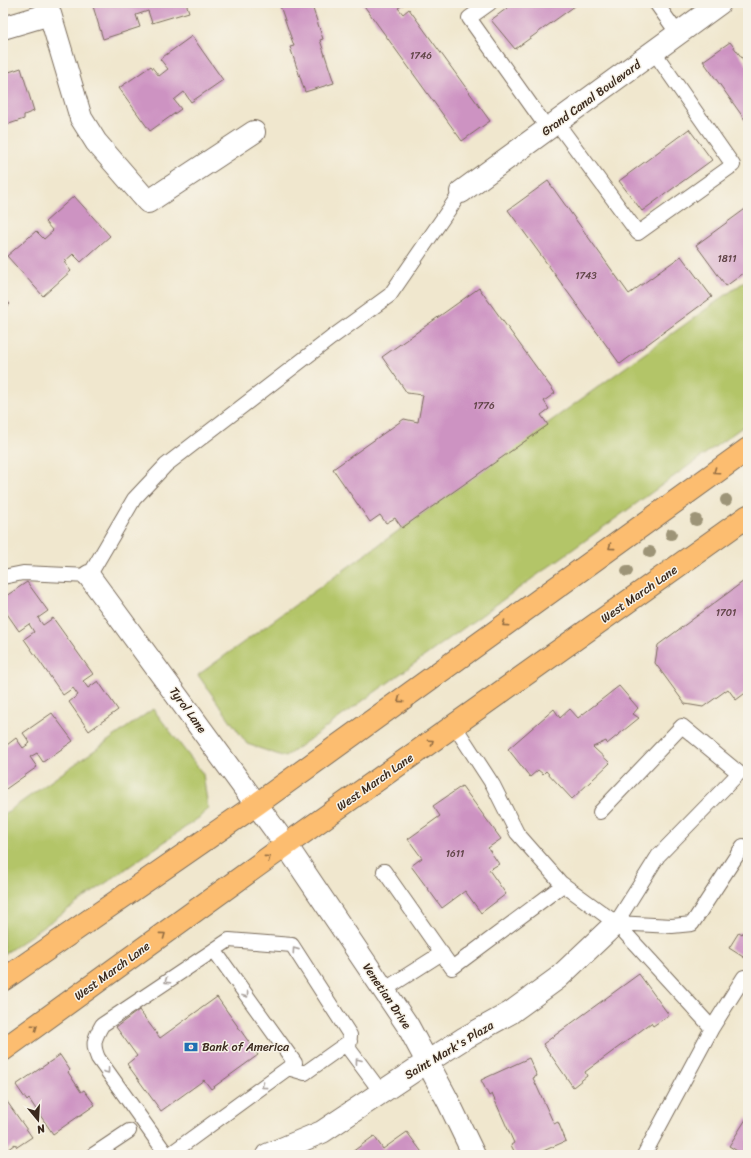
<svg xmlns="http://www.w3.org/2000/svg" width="751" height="1158" viewBox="0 0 751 1158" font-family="Sriracha,sans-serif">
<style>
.park{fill:#b3c568;stroke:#777843}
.building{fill:#cd93c2}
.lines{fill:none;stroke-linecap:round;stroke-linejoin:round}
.lane-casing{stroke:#7a6c5c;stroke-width:16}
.street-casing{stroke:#7a6c5c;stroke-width:24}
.primary-casing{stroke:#7a6c5c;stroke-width:24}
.lane{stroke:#fff;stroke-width:14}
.street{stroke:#fff;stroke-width:22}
.primary{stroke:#fcbd6f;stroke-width:22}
.tree{fill:#9d9477}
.oneway{stroke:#926c42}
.oneway2{stroke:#a79f9a}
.labels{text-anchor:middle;stroke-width:3;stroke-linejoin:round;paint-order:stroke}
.number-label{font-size:10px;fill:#604447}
.street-label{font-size:12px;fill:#3b2a1e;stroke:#f7f3e8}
.poi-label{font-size:12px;fill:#3b2a1e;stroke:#f7f3e8;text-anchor:start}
</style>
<rect width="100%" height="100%" fill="#f7f3e8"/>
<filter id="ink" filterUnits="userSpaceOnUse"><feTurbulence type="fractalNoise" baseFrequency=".025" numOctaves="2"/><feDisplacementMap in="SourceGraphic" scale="8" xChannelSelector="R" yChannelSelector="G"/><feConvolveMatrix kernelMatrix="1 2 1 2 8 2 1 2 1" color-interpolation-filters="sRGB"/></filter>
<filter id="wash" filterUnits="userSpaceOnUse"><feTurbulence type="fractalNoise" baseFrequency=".012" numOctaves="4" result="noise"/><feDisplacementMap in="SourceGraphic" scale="16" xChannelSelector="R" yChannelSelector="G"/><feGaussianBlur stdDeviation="0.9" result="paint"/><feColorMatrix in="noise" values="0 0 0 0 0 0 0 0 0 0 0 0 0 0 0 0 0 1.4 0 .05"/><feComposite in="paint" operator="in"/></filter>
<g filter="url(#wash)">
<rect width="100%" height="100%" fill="#f0e7ce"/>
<path class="park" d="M748,279V423L285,757L247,744L198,675Z
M153,709L203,774L208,808L200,817L3,955V815Z"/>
<g id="blocks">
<path class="building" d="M92,3H186L189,12L152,23L148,11L136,15L140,27L103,39Z
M279,3H311L323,39L320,40L334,83L305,92L290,47L294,46Z
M362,3H406L398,8L403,14L409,9L490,121L462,141Z
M514,3H579L515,49L491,20Z
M192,36L223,80L191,102L184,92L174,100L181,109L150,131L119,88L151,66L159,76L168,69L160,59Z
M730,42L748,66V124L703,61Z
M21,68L34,111L24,115V119L3,126V70L8,69L9,72Z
M689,129L712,160L642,211L619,181Z
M548,181L629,294L681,256L712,297L620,364L508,210Z
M74,196L110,236L81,262L73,254L64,262L71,271L43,296L7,256L36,231L44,239L53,231L45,222Z
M748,207V270L726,286L696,245Z
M479,288L555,393L544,401L549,409L541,415L548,425L402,528L395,518L386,523L380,515L370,522L333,469L404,419L418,422L423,395L407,393L382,357Z
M3,297L10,304L3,310Z
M748,578V691L736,700L728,689L703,707L685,704L655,663L658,645Z
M27,582L48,611L38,618L43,625L53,618L93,674L83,681L88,688L98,681L118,710L89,731L69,702L78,695L73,688L63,695L24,639L34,632L29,624L19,631L3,608V598Z
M619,686L638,708L633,714L639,718L607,744L606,741L593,747L610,763L572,799L546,771L543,774L538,770L530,777L508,749L554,709L560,718L570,709L578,718Z
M52,713L73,741L43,762L37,753L30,757L37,767L3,791V748L16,738L23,748L30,743L23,733Z
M462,786L501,839L488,848L499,864L489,870L506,894L481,913L465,891L442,908L411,866L422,858L408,839L440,816L433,806Z
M748,925V960L729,948L739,932L742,934Z
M639,974L669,1015L653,1026L651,1023L585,1072L587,1076L573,1087L543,1044Z
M217,997L258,1055L211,1089L204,1080L161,1111L127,1064L137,1056L116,1027L139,1010L160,1038Z
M60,1055L70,1070L68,1072L81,1092L84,1090L95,1105L53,1134L29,1099L27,1101L16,1085Z
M529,1058L537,1076L533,1078L554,1124L558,1122L566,1141L534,1155H516L511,1145L514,1143L492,1094L489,1096L481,1080Z
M3,1096L32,1137L17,1147L15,1144L3,1153Z
M748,1116V1155H744L729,1146Z
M407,1132L424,1155H348L374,1136L383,1149Z"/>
</g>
</g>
<g filter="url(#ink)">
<use href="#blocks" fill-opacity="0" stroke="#7a6c5c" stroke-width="1"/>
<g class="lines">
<g class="lane-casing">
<path id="lane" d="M490,3L469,18L548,129
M656,3L678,34
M557,123L638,233L733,165L654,52
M3,577L23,573L89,576L134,499L166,465L331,338L390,295L461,192
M454,725L493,785L517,833L561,883L616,923L712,1028L644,1155
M600,812L682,726L739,773L658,856L616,923
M384,871L452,968L563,885
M616,923L672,926L692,924L743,846
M384,990L442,953
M712,1028L744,977
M288,1068L305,1073L350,1041
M93,1155L129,1131
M167,1155L98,1058C92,1044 94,1039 102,1025L229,940L292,945L350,1035L349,1049L381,1092
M169,1155L295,1063L214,950"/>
</g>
<g class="street-casing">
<path id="street" d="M46,3L50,14L81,118L96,142L148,202L254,132
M3,28L50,14
M461,192L720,3
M89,576L286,845L408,1026L448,1101L474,1155
M267,1155L322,1132L427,1062L463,1039L510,1013L558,978L616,923"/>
</g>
<g class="primary-casing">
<path id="primary" d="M3,980L257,804L748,449
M3,1050L286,845L748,516"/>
</g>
<use href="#lane" class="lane"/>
<use href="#street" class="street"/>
<use href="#primary" class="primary"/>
</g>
<g class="tree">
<circle cx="726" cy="500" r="6"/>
<circle cx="696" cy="520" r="6"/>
<circle cx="671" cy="534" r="6"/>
<circle cx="650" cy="552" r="6"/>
<circle cx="627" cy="571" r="6"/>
</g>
<defs><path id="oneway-chevron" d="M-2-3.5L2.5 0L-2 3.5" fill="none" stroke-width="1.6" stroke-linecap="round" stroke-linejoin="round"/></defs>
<g class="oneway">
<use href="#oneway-chevron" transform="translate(716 471) rotate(145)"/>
<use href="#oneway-chevron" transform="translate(611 547) rotate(144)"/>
<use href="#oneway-chevron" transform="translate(505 624) rotate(144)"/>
<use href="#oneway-chevron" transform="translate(400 700) rotate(144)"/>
<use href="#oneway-chevron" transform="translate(431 742) rotate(-35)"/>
<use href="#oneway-chevron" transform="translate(268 858) rotate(-36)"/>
<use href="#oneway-chevron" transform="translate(163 935) rotate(-36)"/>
<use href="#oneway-chevron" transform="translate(35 1027) rotate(-36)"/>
</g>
<g class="oneway2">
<use href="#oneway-chevron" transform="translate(295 950) rotate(-125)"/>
<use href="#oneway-chevron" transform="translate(167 981) rotate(146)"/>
<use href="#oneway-chevron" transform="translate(246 995) rotate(54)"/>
<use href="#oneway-chevron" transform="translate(358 1061) rotate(-127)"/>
<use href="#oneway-chevron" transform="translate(107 1071) rotate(54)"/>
<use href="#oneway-chevron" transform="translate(264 1086) rotate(144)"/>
</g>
</g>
<defs>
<g id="bank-bare" transform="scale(1.08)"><path d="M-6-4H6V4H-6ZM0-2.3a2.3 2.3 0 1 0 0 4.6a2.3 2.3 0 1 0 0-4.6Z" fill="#1f6fb2" stroke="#f7f3e8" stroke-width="2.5" paint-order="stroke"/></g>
</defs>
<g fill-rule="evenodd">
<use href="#bank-bare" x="191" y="1047"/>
</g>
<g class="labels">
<g class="number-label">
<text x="421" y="59">1746</text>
<text x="727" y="262">1811</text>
<text x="586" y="279">1743</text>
<text x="484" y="409">1776</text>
<text x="726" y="616">1701</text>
<text x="455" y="857">1611</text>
</g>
<g class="street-label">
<text transform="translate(591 98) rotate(-36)" y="4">Grand Canal Boulevard</text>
<text transform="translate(639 594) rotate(-35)" y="4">West March Lane</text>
<text transform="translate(188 710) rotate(54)" y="4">Tyrol Lane</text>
<text transform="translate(375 782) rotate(-35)" y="4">West March Lane</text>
<text transform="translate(112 971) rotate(-36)" y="4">West March Lane</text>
<text transform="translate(387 996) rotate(56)" y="4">Venetian Drive</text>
<text transform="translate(449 1050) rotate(-31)" y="4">Saint Mark's Plaza</text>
</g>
<g class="poi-label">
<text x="202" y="1051">Bank of America</text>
</g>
</g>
<rect width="751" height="1158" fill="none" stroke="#f7f3e8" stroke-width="16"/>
<g transform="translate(38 1120) rotate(162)" stroke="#f7f3e8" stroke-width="3" paint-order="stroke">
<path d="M0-3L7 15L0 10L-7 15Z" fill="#3b2a1e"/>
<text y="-6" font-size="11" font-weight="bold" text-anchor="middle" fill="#3b2a1e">N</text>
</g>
</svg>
